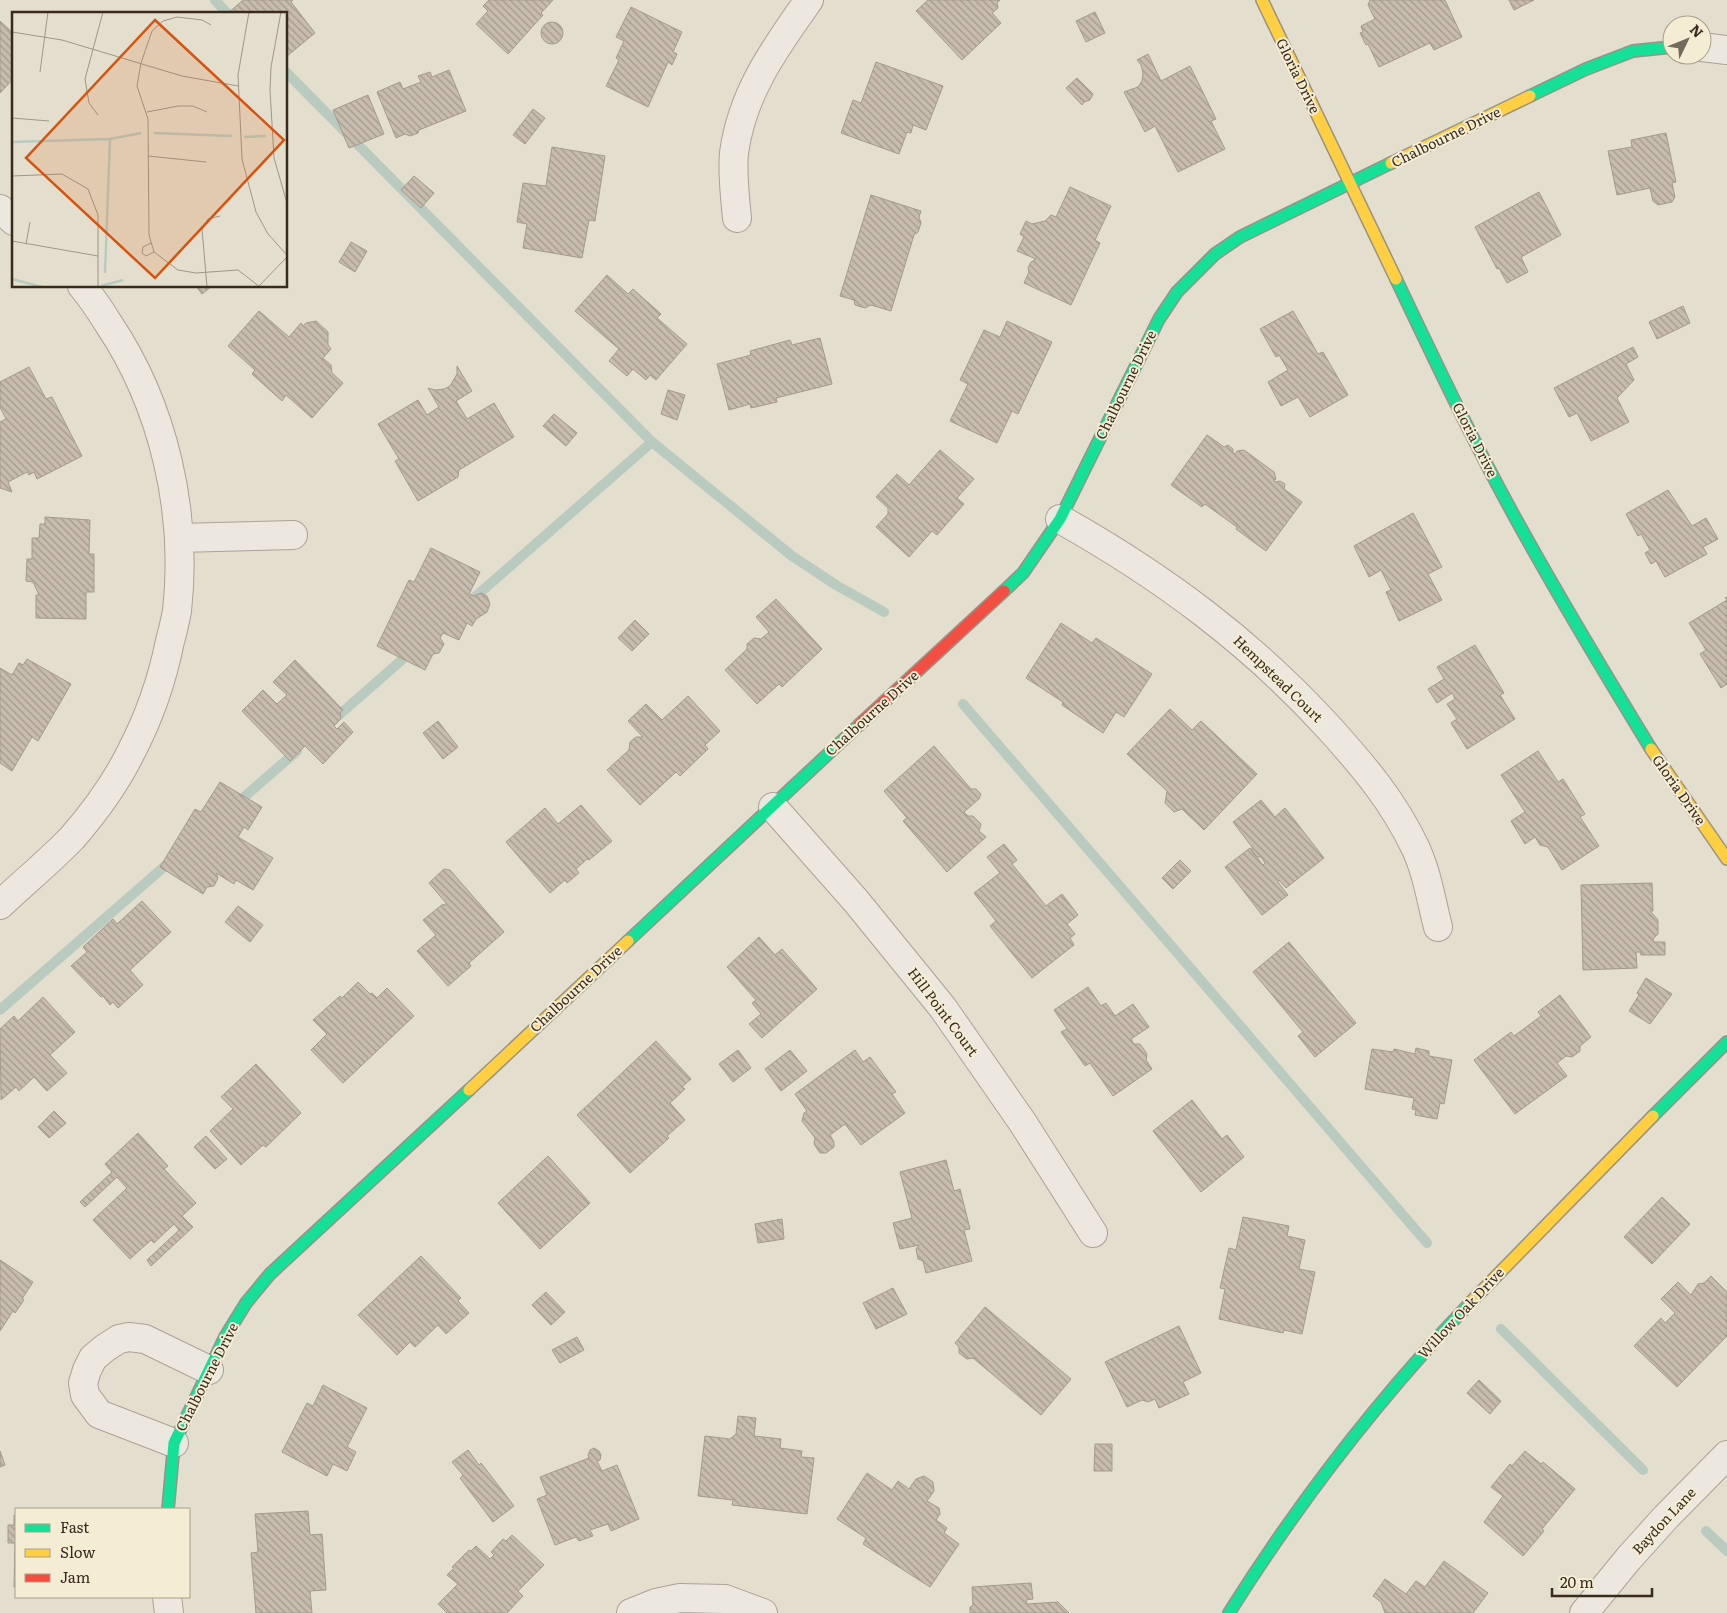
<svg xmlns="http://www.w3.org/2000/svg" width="1727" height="1613" viewBox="0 0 1727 1613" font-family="Literata,serif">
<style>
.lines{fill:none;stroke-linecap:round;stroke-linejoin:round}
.stream{stroke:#b9cabf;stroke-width:10}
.building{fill:url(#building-back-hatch);stroke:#a49a8d}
.street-casing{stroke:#a9a397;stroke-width:30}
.fast-casing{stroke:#999286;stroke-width:14}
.slow-casing{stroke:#999286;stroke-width:14}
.jam-casing{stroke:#999286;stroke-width:14}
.street{stroke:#ece8df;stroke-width:28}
.fast{stroke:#16e098;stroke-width:11}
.slow{stroke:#ffcf43;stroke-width:11}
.jam{stroke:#f24e42;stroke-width:11}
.labels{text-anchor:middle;stroke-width:4;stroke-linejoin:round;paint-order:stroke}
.street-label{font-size:14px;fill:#382b1e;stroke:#f5ecd4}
.inset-river{fill:none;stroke:#b9cabf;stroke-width:2.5}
.inset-road{fill:none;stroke:#9f9688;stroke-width:1}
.view{fill:#d6540e;fill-opacity:0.15;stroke:#d6540e;stroke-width:2.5}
.inset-edge{fill:none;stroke:#382b1e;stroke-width:2.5}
</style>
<defs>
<pattern id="building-back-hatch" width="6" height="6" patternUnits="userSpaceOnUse" patternTransform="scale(1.25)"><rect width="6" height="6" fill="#c8bcae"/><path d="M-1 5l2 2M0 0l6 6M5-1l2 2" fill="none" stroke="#a3998d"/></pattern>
</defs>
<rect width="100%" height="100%" fill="#e4dece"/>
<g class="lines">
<path class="stream" d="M215,0L228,14
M286,72L652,442L792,556L836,585L884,612
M467,604L652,442
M963,704L1427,1243
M331,722L412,651
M235,805L297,751
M0,1010L173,859
M1501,1329L1643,1470
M1706,1531L1727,1551"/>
</g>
<path class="building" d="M243,0H293L291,2L315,33L286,57V14H227Z
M489,0H553L541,13L543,15L508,54L476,24L488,11L483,6Z
M928,0H1000L997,3L998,8L992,13L1001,23L962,60L916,11Z
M1370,0H1445L1462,37L1434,50L1430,43L1379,67L1368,44L1366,45L1360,33L1363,32L1361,26L1375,19L1368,5Z
M1509,0H1534L1514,10Z
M631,7L682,32L673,52L677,54L672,65L668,62L648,107L606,86L619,60L616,58L624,41L616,37Z
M1095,12L1105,33L1086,42L1076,21Z
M0,21L14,34V78L0,93Z
M541 33a11 11 0 1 1 22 0a11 11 0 1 1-22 0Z
M1148,54L1161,81L1190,66L1216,119L1211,121L1225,149L1178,172L1155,126L1145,132L1124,92L1138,87L1142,81L1143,73L1141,65L1137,60Z
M876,62L943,86L926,130L913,125L911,133L907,132L899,154L841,133L853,100L861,103Z
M449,70L466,111L419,130L418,133L410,136L405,134L396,138L377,92L400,82L403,89L421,82L418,76L430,72L432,77Z
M1077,78L1093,94L1090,100L1084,102L1082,105L1066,88Z
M368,95L384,134L349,148L333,110Z
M533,109L545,118L525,144L513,135Z
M1666,133L1676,182L1672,183L1675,197L1672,202L1658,205L1653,201L1650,188L1617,195L1608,151L1632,147L1631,140Z
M552,147L605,156L595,221L589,220L582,258L523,248L527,224L517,222L523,183L546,186Z
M414,176L434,193L421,208L401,190Z
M1070,187L1111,206L1095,240L1100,243L1071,305L1024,283L1029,272L1028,268L1031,262L1036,259L1017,251L1024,237L1020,234L1026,221L1032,224L1045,221L1051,215L1056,217Z
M1539,192L1561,235L1521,257L1528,272L1507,283L1499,268L1497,269L1475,227Z
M871,195L921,211L919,217L921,223L918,232L914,235L891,311L871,305L865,308L855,305L854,300L840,296Z
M351,242L367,251L355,272L339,262Z
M607,275L628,294L633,289L661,314L657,318L687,344L656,380L650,375L646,380L633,369L627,376L609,361L619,349L575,311Z
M196,286H212L202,294Z
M1683,306L1690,323L1657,339L1649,322Z
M259,311L289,337L301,323L303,326L306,323L316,321L328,332V345L331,349L322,359H324L331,365L332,373L343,383L312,418L286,395L282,401L252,374L255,370L228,346Z
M1293,311L1318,354L1323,352L1348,395L1310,417L1298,397L1281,406L1268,382L1288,370L1279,355L1276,357L1260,329Z
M1007,321L1052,342L1018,414L1012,411L997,443L950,421L968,384L960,380L984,330L1000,337Z
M820,338L832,384L776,398L777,402L751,408L750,404L729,410L717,364L751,355L750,351L790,340L792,345Z
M1633,347L1638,357L1626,364L1634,380L1617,398L1629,422L1591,441L1577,413L1569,417L1554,388Z
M457,366L472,391L456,401L467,419L494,403L514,437L459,470L458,477L418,501L395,461L399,459L378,424L418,400L427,415L439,407L428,388L435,390L444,389L450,386L457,374Z
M29,367L46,399L52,397L82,456L37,479L34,472L29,475L27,472L8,482L12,492L0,488V422L6,419L0,407V382Z
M668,390L685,395L677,420L661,414Z
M554,414L577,433L566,446L543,426Z
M1207,435L1224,447L1228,445L1233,449V453L1235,454L1237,451L1244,450L1274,472L1276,479L1274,481L1276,482L1280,481L1285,484L1284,489L1302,502L1266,551L1236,529L1237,527L1205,504L1202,507L1171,485Z
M940,450L974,479L957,498L964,504L937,535L932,531L909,557L876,527L888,514V508L876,497L897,474L909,485Z
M1668,490L1692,526L1706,518L1718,539L1703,547L1707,554L1665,577L1656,561L1651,564L1645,553L1650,550L1641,534L1638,536L1626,514Z
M1413,513L1442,567L1428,574L1442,600L1399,621L1386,592L1391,590L1381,570L1369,577L1354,546Z
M45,517L90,520L89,554H94V592H86V619L36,618V595H39L33,582L26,581L27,559H32V538H39L40,524H45Z
M431,548L480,572L469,594L474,596L481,593L487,596L490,604L487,612L476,619L472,626L467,623L459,640L443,633L440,638L444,644L439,653L433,654L425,670L377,646L409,580L414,582Z
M1727,597V684L1721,688L1700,654L1706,650L1689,623L1727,600L1725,598Z
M776,599L822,649L782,687L779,684L757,704L725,670L747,649V644L754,638L761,639L769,632L756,617Z
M635,620L649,634L632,651L618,638Z
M1061,623L1092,643L1096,638L1152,674L1124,717L1116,712L1103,733L1062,705L1063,702L1026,678Z
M1475,645L1504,693L1500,695L1515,719L1467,749L1451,723L1457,719L1447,704L1455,699L1452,693L1437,703L1428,689L1444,679L1437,667Z
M27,659L71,684L38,741L32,737L12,771L0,763V668L12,675L19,663L23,665Z
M295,660L343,710L340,713L341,718L334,726L337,729L344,722L353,732L323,764L305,746L290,761L242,711L263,690L277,704L287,695L273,682Z
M688,696L720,731L705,745L708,749L680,776L676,772L640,805L607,770L629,750L630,742L636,737H643L628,721L646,704L662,720Z
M1170,709L1192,730L1201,721L1257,774L1204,830L1182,809L1174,812L1165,803L1167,791L1127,754Z
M438,721L458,747L443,759L423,733Z
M934,746L971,789H976L981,794L979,799L964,812L968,816H973L981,824L979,831L986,837L947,872L903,821L907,818L884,791Z
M1538,751L1558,782L1563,779L1585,814L1580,817L1599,846L1562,870L1548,847L1540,845L1535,837L1525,844L1511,821L1525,812L1501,775Z
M220,782L262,807L248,830L244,827L238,837L273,858L253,890L236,880L234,884L216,873L218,878L214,886L207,887L203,894L160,867L195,809L201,812Z
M1261,800L1275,817L1285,808L1324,858L1286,888L1279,880L1278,882L1288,895L1262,915L1225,867L1250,848L1263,865L1265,863L1261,857H1257L1252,851V847L1233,822Z
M581,805L612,841L589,860L587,859L576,869L579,873L567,883L565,880L550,893L506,842L545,808L558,824Z
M1004,844L1017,860L1012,864L1046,906L1062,894L1078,915L1067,924L1075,934L1070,938L1074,945L1032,978L990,926L996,921L974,893L1000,873L987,857Z
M1180,860L1191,871L1173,889L1162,878Z
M444,869L450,870L504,932L469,963L471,966L448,986L417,951L436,935L423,920L443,904L444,906L446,903L429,883Z
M1652,883L1653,911H1650L1658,920V934L1653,939L1654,942H1665V955H1641L1640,952H1636L1637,968L1583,970L1581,885Z
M142,901L171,932L130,970L143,985L118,1008L113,1002L110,1005L103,996L101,997L71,966L87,952L83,947L113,919L117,924Z
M238,906L263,925L250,942L225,922Z
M759,937L775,955L782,949L817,989L762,1038L749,1024L761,1014L752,1003L756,1000L727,967Z
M1289,942L1356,1023L1315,1057L1298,1036L1303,1032L1253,972Z
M1646,978L1672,994L1650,1024L1629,1011L1639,995L1637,993Z
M358,982L370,994L372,993L377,998L387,988L414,1016L343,1083L311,1050L327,1034L313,1020L340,996L342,998Z
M1088,987L1101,1006L1106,1003L1115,1016L1133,1004L1149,1027L1131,1039L1134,1044H1140L1147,1054L1146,1060L1152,1069L1113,1096L1090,1063L1085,1066L1061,1032L1067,1029L1054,1010Z
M1560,995L1591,1037L1580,1046V1051L1572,1057L1566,1056L1557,1063L1567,1076L1515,1114L1474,1060L1511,1032L1514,1036L1541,1016L1538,1012Z
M43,997L75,1032L50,1055L67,1073L47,1091L34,1077L19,1091L16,1087L1,1100L0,1029L14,1016L18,1021Z
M656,1041L691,1079L682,1087L685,1089L670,1103L685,1120L667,1136L669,1138L630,1173L577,1115Z
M1416,1048L1429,1051V1056L1452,1060L1444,1104L1440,1103L1437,1119L1415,1115L1416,1110L1412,1109L1414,1098L1365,1089L1372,1049L1393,1052L1394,1049L1415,1054Z
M738,1050L751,1068L733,1082L719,1064Z
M790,1050L807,1071L781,1091L765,1069Z
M855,1050L863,1062L870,1057L896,1092L892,1094L905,1113L861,1145L845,1124L830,1135L834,1142V1147L826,1153H820L814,1144L815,1138L802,1121L804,1113L807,1111L795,1094Z
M256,1064L301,1113L266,1147L263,1145L241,1165L210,1131L233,1109L221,1097Z
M1192,1100L1222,1139L1227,1135L1244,1157L1201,1192L1153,1131Z
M54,1111L66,1123L49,1138L38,1127Z
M138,1133L168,1166L164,1169L196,1203L182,1216L193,1227L151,1266L147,1260L179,1230L174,1224L154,1243L151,1240L130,1259L93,1220L127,1188L117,1177L85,1207L80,1202L112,1172L105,1164Z
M206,1136L227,1159L215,1169L194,1147Z
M548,1156L590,1203L540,1249L498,1203Z
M946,1160L954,1191L960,1189L970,1229L964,1230L972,1261L926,1273L923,1261L918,1259L916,1249L919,1245L900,1249L893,1223L912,1218L900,1172Z
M1662,1197L1690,1224L1652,1264L1624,1237Z
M1243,1217L1289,1226L1287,1236L1305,1240L1299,1269L1315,1272L1302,1334L1284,1330L1283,1333L1219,1319L1225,1289L1220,1288L1229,1248L1236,1250Z
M782,1219L784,1239L758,1243L755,1224Z
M421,1256L461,1298L458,1301L469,1313L446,1334L438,1325L415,1347L410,1342L397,1355L358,1315Z
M0,1260L33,1282L22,1299L24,1300L15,1313L13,1311L0,1331Z
M1711,1276L1727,1292V1336L1677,1387L1634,1346L1661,1318L1665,1323L1675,1313L1661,1299L1678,1282L1691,1295L1698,1284L1704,1283Z
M893,1288L907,1314L876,1329L863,1303Z
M546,1292L565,1312L551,1325L532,1305Z
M985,1307L1071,1379L1041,1415L973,1358L967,1359L959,1353V1347L955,1343Z
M1179,1326L1201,1373L1183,1382L1189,1394L1159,1408L1155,1399L1148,1402L1142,1400L1127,1407L1105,1362Z
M577,1337L584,1350L560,1363L552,1350Z
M1479,1380L1501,1401L1490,1414L1467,1393Z
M323,1385L367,1408L347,1447L356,1452L347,1471L333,1464L327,1476L282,1452L307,1403L313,1406Z
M738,1416L756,1418L754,1436L781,1439L780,1448L802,1451L801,1457L814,1458L807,1514L732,1505L733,1500L698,1496L705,1436L730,1439L736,1434Z
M1095,1444H1112V1471H1094Z
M594,1448L599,1451L601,1455L600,1460L597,1461L602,1471L617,1465L639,1519L611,1531L608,1524L590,1530L593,1536L579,1541L576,1537L555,1545L537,1499L547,1495L540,1477L589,1458L588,1455L590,1450Z
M468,1450L479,1465L481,1463L514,1506L493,1522L460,1478L463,1475L452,1462Z
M0,1451L5,1465L0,1467Z
M1525,1451L1541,1464L1543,1462L1575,1489L1542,1529L1544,1531L1523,1556L1484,1522L1503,1496L1491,1487L1510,1464L1512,1466Z
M867,1473L892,1490L898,1481L909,1489L916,1479L924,1476L933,1482L934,1491L927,1501L939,1508L940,1514L936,1520L947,1528L944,1533L959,1544L930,1587L863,1544L866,1538L837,1519Z
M308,1511L310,1535L322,1534L326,1590L310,1591L312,1613H256L251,1553L258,1552L255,1514Z
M14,1515L16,1516V1587H14L15,1543H8V1525H14Z
M512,1535L544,1565L518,1591L523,1596L507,1613H447L438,1604L458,1584L447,1575L454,1568L452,1567L469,1550L471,1551L476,1546L490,1559L494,1555L491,1552L503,1539L506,1541Z
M1444,1561L1488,1593L1473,1613H1385L1381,1602L1373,1596L1385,1579L1406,1594L1416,1581L1425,1587Z
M1031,1583L1033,1599L1026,1600L1027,1604L1058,1602L1069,1613H970V1607L973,1606L972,1587Z"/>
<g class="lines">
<g class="street-casing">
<path id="street" d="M1702,47L1727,50
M0,209L14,221
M737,218C735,197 732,174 734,153C742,93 775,48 809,0
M1060,519C1163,577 1251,642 1331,730C1365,768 1393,801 1415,847C1427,872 1431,900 1438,927
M179,538L293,535
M773,807L856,901L943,1008L1023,1123L1093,1233
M0,905C24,882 50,861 72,838C93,814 116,782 130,754C149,718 162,681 170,641C173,631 175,621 177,611C188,512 164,406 108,323C100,310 92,298 82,286
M174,1443L99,1414L85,1395L83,1383L87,1370L93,1358L105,1348L119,1339L129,1337L145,1339L209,1370
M167,1597L169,1613
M631,1613L656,1603L680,1598L725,1599L763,1613
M1584,1613L1629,1558L1666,1517L1727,1455"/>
</g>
<g class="fast-casing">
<path id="fast" d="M1530,96L1586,69L1633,51L1672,47
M1396,279C1436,363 1476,448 1522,530C1563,604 1607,677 1651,749
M1004,591L1023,573L1060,519L1159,319L1177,292L1215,254L1240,237L1391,163
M628,941L859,725
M1653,1116L1727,1042
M168,1509L174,1443L225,1337L246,1303L270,1274L469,1090
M1229,1613C1300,1500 1377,1400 1470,1303"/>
</g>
<g class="slow-casing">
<path id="slow" d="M1262,0L1396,279
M1391,163L1530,96
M1651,749L1727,859
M469,1090L628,941
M1470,1303L1653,1116"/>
</g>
<g class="jam-casing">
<path id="jam" d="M859,725L1004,591"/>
</g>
<use href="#street" class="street"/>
<use href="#fast" class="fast"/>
<use href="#slow" class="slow"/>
<use href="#jam" class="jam"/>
</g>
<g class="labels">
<g class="street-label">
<text transform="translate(1298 76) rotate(64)" y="5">Gloria Drive</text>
<text transform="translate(1446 137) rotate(-26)" y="5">Chalbourne Drive</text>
<text transform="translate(1126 385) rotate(-64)" y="5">Chalbourne Drive</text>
<text transform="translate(1475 440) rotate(63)" y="5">Gloria Drive</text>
<text transform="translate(1278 679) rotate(44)" y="5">Hempstead Court</text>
<text transform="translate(872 713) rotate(-42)" y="5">Chalbourne Drive</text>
<text transform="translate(1679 790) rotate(55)" y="5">Gloria Drive</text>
<text transform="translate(576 989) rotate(-43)" y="5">Chalbourne Drive</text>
<text transform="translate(943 1012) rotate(53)" y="5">Hill Point Court</text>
<text transform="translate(1461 1313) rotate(-47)" y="5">Willow Oak Drive</text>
<text transform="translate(207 1377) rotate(-63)" y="5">Chalbourne Drive</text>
<text transform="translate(1664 1521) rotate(-47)" y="5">Baydon Lane</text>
</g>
</g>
<g transform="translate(12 12)">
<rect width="275" height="275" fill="#e4dece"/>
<path class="inset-river" d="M142,121L220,124M232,125L254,124M0,130L98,127L129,121M93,261L98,127M0,267L30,275M89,274L111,268"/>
<path class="inset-road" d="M237,0L226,63L230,147L244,200L256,222L275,243M269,0L259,55L258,78L262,146L275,191M199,13L190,8L165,5L151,9L140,19L129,51L125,74L136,107L137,223L142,240L166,258L184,261L226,258L248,275M0,20L50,28L170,64L226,74M28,60L36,0M135,100L166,94H181L195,100M86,103L77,91L73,67L91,0M0,106L37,109M136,144L194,150M0,164L50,162L76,177L86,203V275M0,229L86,244M139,231L131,235L130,241L134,244L142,240M14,232L18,210M195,275L190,217L196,207L208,204M246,275L275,245"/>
<path class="view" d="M143,8L272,128L143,266L14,146Z"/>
<rect width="275" height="275" class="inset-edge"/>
</g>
<rect x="15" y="1508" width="175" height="90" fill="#f5ecd4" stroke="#a99f8b"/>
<rect x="25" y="1524" width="25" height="8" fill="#16e098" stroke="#a99f8b"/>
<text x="60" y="1533" font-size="15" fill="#382b1e">Fast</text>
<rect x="25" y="1549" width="25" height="8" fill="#ffcf43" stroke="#a99f8b"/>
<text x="60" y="1558" font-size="15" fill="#382b1e">Slow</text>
<rect x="25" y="1574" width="25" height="8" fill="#f24e42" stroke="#a99f8b"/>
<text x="60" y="1583" font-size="15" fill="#382b1e">Jam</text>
<g transform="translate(1687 40) rotate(47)"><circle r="24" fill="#f5ecd4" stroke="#a99f8b"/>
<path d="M0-4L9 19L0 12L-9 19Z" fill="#746a5c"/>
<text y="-8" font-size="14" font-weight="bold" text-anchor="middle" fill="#382b1e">N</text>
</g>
<path d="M1552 1588v8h100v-8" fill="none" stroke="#382b1e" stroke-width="2.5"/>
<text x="1560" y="1588" font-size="15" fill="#382b1e" stroke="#f5ecd4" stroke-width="4" paint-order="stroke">20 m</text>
</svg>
